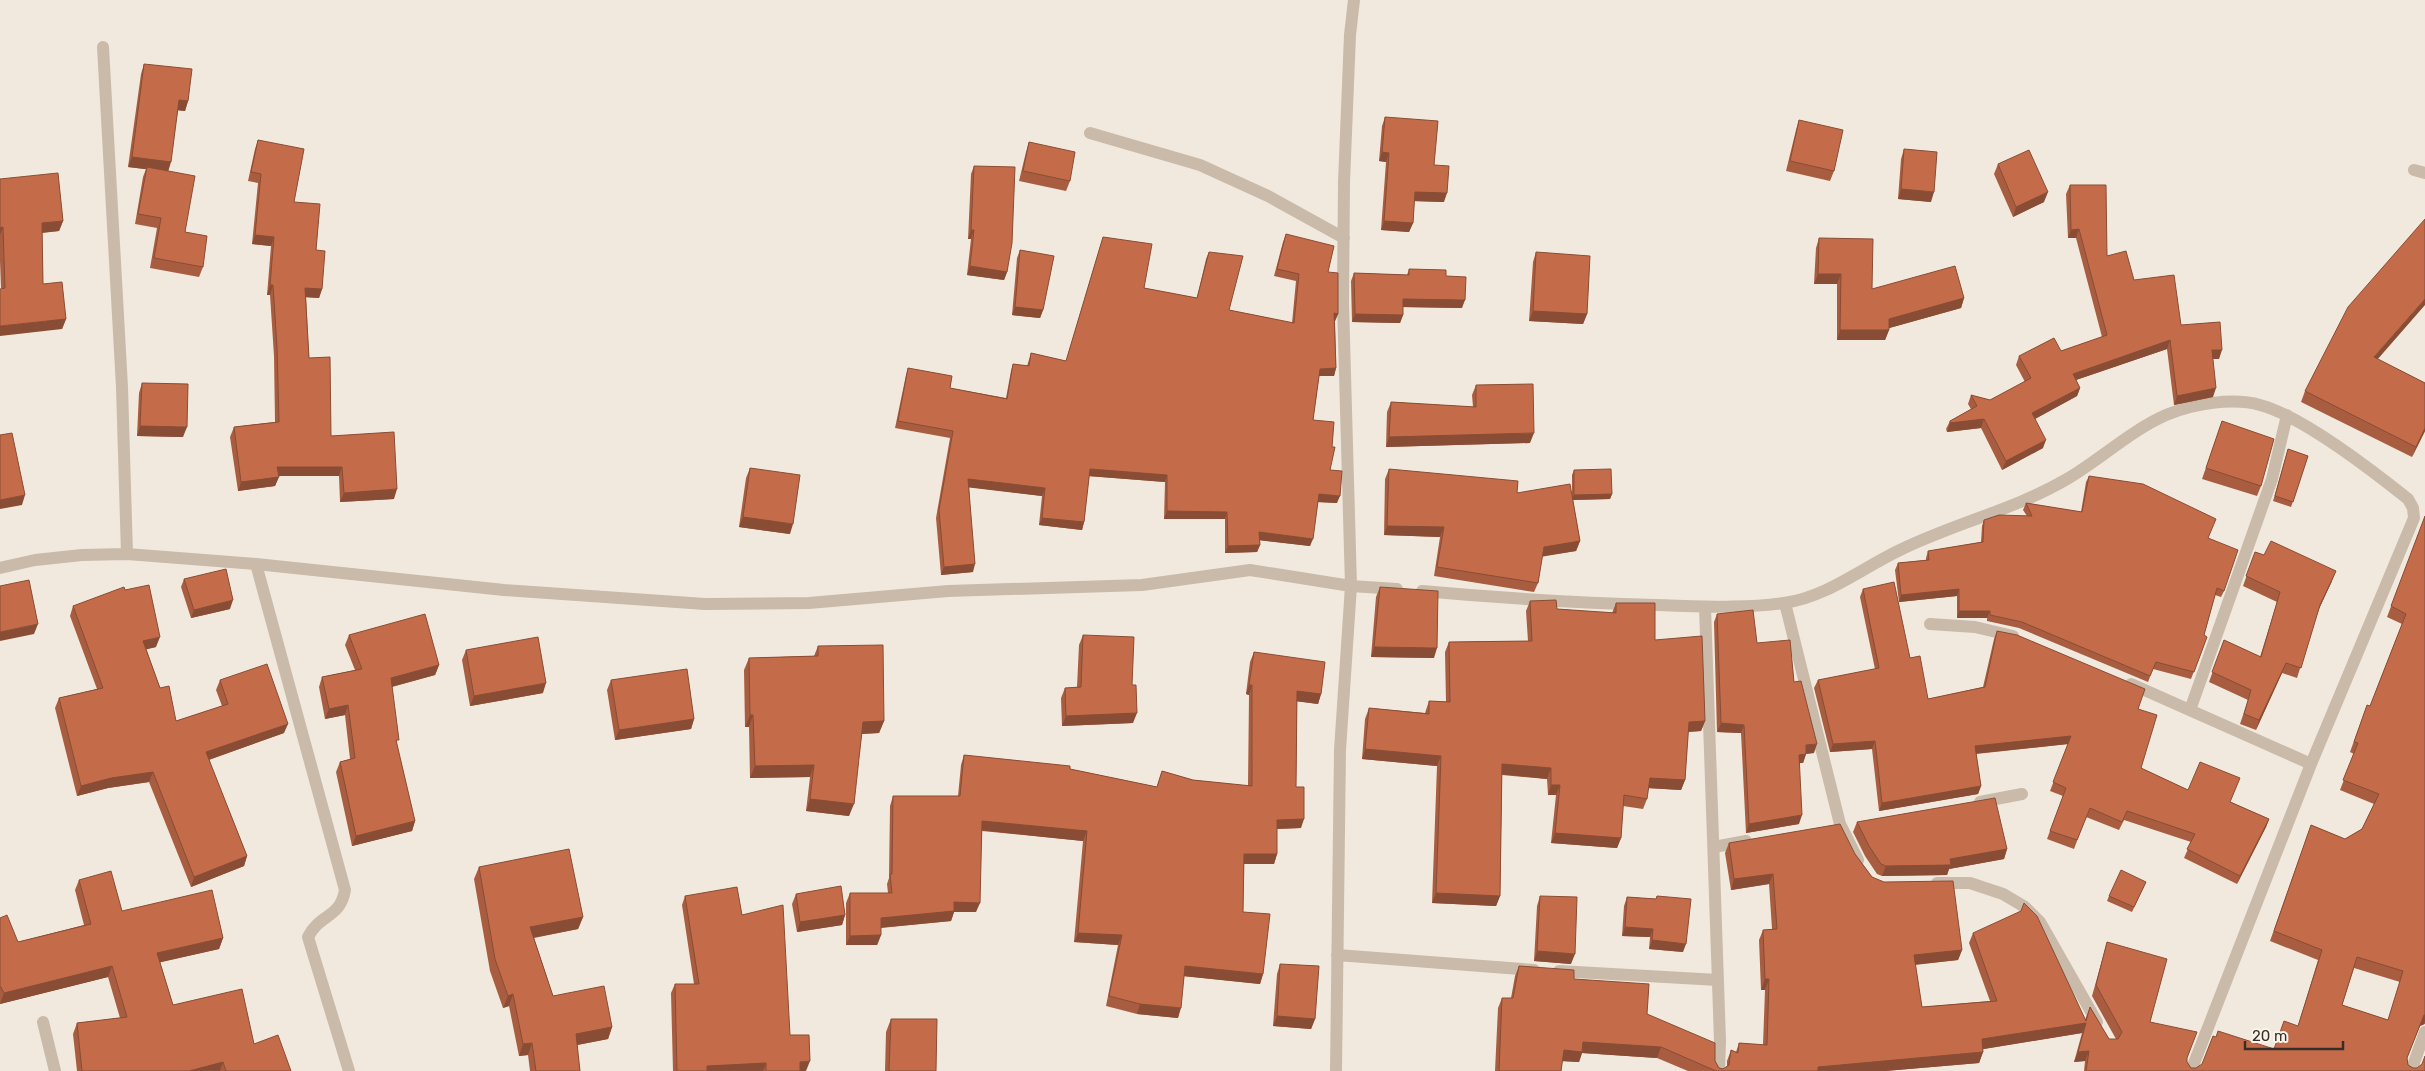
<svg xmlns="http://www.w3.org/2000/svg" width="2425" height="1071" viewBox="0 0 2425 1071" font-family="Rubik,sans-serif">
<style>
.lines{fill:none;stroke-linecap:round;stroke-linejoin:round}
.minor{stroke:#cabaa9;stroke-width:12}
.wall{fill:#a95d40;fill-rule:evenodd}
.shaded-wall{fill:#894c34}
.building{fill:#c46c4a;stroke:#894c34;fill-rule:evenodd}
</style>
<rect width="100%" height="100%" fill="#f2e9de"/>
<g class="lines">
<path class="minor" d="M103,47L122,387L127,554
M1090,133L1200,165L1268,196L1344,238
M2414,170L2425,173
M256,564L345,890C340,919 320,913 308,937L349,1071
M0,568L35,560L82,555L127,554L256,564L504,590L705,604L809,603L948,591L1142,585L1250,570L1351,586L1397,589
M1422,591C1500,598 1578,603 1656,605C1697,606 1744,609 1784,603C1827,597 1862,568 1900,550C1955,523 2014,510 2067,479C2101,459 2130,431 2166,415C2192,404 2233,397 2260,405C2302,416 2373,471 2408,499L2413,508L2414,518L2311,764L2191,1071
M1785,603L1840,824L1858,860
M1705,607L1720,1041L1719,1071
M1930,624L1975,627L2013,636
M2131,684L2311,764
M2190,710L2272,479L2287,415
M1980,802L2022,794
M1714,847L1746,841
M1937,883H1970L2003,894L2025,907L2040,922L2097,1022
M1337,955L1534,970
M1559,971L1718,980
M43,1022L55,1071
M1336,1071L1340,750L1351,586L1343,303L1344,182L1350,35L1354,0
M2411,1071L2425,1032"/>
</g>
<path class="wall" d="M144,64L188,101L185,111L178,110L168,171L185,232L203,267L199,277L150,268L157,228L135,224L143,177L146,169L128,167L141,74Z
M1385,117L1434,165L1444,202L1414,201L1413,223L1409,232L1381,230L1386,162L1379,161L1382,126Z
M1799,120L1834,171L1830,181L1786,171L1796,130Z
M258,140L294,202L316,250L322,289L319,298L306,297L309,358L331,436L394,499L340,502L339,476H279L275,486L238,491L230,437L234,427L275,422L274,356L270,295H267L271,246L252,244L258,183L248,181L255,149Z
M1029,142L1070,181L1066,191L1019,181L1026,152Z
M1904,149L1931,202L1898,199L1901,159Z
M1998,164L2044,202L2013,217L1994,174Z
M974,166L1007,272L1004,280L967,275L971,239H968L971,174Z
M0,179L63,221L59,231L42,233L43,284L66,319L62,329L1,288L0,261Z
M2070,185L2107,256L2181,325L2219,359H2213V397L2174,405L2167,349L2076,380L2080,388L2077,396L2035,419L2043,448L2002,470L1981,428L1947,432L1946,429L1950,421L1971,409L1968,404L1971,395L1990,400L2025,382L2016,365L2019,356L2061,351L2102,337L2076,238H2068L2066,194Z
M1286,234L1328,272L1338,314L1335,321L1336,368L1334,376H1319L1313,420L1330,470L1337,503L1318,502L1310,546L1260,540V545L1257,552L1225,553V519H1164L1165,482L1089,476L1084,522L1082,530L1039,525L1042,496L969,487L973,572L941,575L936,518L950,438L895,428L906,375L908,368L950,388L1006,398L1011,371L1013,364L1027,366L1031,353L1066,361L1103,237L1144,288L1197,298L1206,259L1209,252L1229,310L1292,323L1296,281L1274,276L1283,242Z
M1819,238L1872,289L1964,298L1961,308L1889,328V330L1885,340H1837V284H1814L1816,248Z
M1020,250L1043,310L1040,318L1012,315L1017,258Z
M1536,252L1587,314L1583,324L1529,321L1533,262Z
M1409,269L1446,276L1462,308L1403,307V315L1400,323L1352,322L1351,281L1354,273L1407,275Z
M2377,359L2425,383V431L2412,457L2301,402L2305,391Z
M142,383L183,437L137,436L139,393Z
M1476,385L1530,443L1386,447L1387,412L1391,402L1473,407L1472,395Z
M2222,421L2261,486L2257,496L2202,479Z
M2288,449L2308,456L2291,507L2273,501Z
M750,468L790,534L739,527L746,478Z
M1389,469L1517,493L1572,497V475L1574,470L1612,494L1610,499L1573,500L1580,541L1576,551L1542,556L1538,583L1534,592L1434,576L1440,537L1384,535L1385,479Z
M2089,476L2208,538L2224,591L2221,597L2215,595L2204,635L2207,637L2191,679L2153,669L2148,682L2019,628L1987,621V618H1957V596L1899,602L1895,570L1898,563L1926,560V558L1928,551L1981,542L1982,526L1984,520L2027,516L2023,510L2026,503L2081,512L2086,482Z
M2425,516V1024L2420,1026L2407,1058L2408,1065L2413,1068L2425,1071H2084L2085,1061L2074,1062L2082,1033L1983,1049V1052L1979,1063L1885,1071H1688L1657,1058L1582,1053L1579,1062L1562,1061L1561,1071H1495L1498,1008L1502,998H1511L1515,976L1519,966L1574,979L1647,1014L1715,1061L1719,1068L1723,1069L1727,1067V1061L1731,1050L1736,1052L1739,1043L1763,1045L1765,990H1761L1759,940L1763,930L1772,929L1769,884L1731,890L1725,853L1729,843L1855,854L1872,877L1962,950L1958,960L1915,965L1922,1007L1990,1001L1969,943L1973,933L2085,1020L2090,1007L2109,1039H2116L2092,996L2104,953L2107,942L2150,1022L2187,1059V1062L2191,1068H2196L2274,1049L2298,1026L2318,960L2270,941L2311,825L2345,839L2362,829L2374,804L2340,790L2354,754L2350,752L2367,705L2370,706L2402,624L2387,617ZM2354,968L2400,982L2388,1020L2342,1005Z
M2255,552L2332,581L2318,611L2297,678L2282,673L2256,730L2240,724L2248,700L2209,682L2224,640L2260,657L2277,602L2243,586Z
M184,579L230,609L191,618L181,587Z
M1380,587L1434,658L1371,657L1376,597Z
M1863,589L1910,658L1928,699L1983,687L1994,639L1997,631L2138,709L2141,768L2188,790L2231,802L2269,819L2266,827L2237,884L2184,858L2191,842L2124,820L2119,830L2086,817L2074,849L2047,839L2063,796L2050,791L2068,744L1976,754L1981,786L1978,794L1879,811L1872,749L1830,752L1814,688L1818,680L1875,669L1860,597Z
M125,590L156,647L146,649L160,688L176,721L222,706L216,690L220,680L284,733L209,760L247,856L244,866L191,887L149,782L108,788L77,796L55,708L59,698L97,689L70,616L73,606Z
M1530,601L1557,609L1612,613L1616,603L1655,640L1705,721L1701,731L1688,732L1685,780L1681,790L1648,788L1647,799L1643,809L1623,806L1621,838L1617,848L1551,843L1556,795H1548L1547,779L1502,775L1500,896L1496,906L1432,903L1437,766L1362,759L1365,719L1369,708L1425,713L1429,701L1446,702L1445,652L1449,642L1528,641L1526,611Z
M1717,614L1757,643L1794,682L1814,753L1806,754L1803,763H1799V824L1746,833L1741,733L1717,732L1714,622Z
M349,635L439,665L435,675L392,687L397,746L415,821L412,831L352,846L336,772L340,762L350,759L345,715L325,719L319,687L322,677L355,670L345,645Z
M1083,635L1132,685L1133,723L1062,726L1061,698L1065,688L1077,687L1079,645Z
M818,646L884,721L879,733L862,734L849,816L806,811L810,777L750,778L749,727H745L744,670L749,658L814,656Z
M466,650L543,693L470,706L462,660Z
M1254,652L1321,694L1318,704L1297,701L1296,787L1301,828L1277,829V854L1274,864H1244L1243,912L1263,974L1260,984L1184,976L1178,1018L1137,1014L1106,1006L1118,945L1074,942L1083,841L982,831L976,912H954L951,921L881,928V935L877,945H846V903L850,893H888L887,884L889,878L890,806L893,796H958L961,765L964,755L1070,769L1157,787L1162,771L1193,780L1248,786L1249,695L1246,694L1250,662Z
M611,680L694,719L691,729L615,740L607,690Z
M1857,822L2007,849L2004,859L1949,869L1947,875L1882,876L1877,874L1865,856L1853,832Z
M479,867L583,917L578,929L534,938L553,996L612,1027L608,1039L577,1045L580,1071H530L528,1055L519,1056L509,1006L503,1008L490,971L474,879Z
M79,880L122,911L223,938L219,949L160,962L173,1005L254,1044L291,1071H77L73,1034L77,1023L120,1018L108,977L0,1004V918L18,942L84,925L75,890Z
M2146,882L2132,912L2107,901L2109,896Z
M796,894L845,915L842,925L797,932L792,904Z
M685,896L742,915L790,1035L806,1071H673L671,993L675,984H694L682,905Z
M1540,896L1571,964L1534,961L1537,906Z
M1657,896L1683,952L1649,949L1650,937L1622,936L1624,906L1627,897L1656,899Z
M1280,964L1315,1019L1311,1029L1273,1026L1277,974Z
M891,1019L936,1071H885L886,1032Z"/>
<path class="shaded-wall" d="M179,100L188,101L185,111L175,110Z
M1382,152L1389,153L1386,162L1379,161Z
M132,157L171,162L168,172L128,167Z
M1901,189L1934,192L1931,202L1898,199Z
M1415,192L1447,193L1444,202L1411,201Z
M2048,192L2044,202L2013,217L2016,207Z
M63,221L59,231L38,233L42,223Z
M1384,221L1413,223L1409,232L1381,230Z
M3,227L0,235V228Z
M2079,229L2076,238H2068L2071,230Z
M971,230H974L971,239H968Z
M255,235L274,237L271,246L252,244Z
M970,266L1007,272L1004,280L967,275Z
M1818,274H1841L1837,284H1814Z
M270,285H273L270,295H267Z
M305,288L322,289L319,298L302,297Z
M1964,298L1961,308L1886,329L1889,319Z
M1403,299L1465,300L1462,308L1400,307Z
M2425,299V305L2370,368L2374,357Z
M1015,307L1043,310L1040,318L1012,315Z
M1533,311L1587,314L1583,324L1529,321Z
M1334,313L1338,314L1335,321H1332Z
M1355,314L1403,315L1400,323L1352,322Z
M66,319L62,329L0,336V326Z
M1840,330H1889L1885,340H1837Z
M2170,340L2167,349L2070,382L2073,374Z
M2212,350H2222L2219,359H2209Z
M1336,368L1334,376H1317L1320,369Z
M2080,388L2077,396L2029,422L2032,413Z
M2216,388L2213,397L2174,405L2177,396Z
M1984,419L1981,428L1947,432L1950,423Z
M140,426L187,427L183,437L137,436Z
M2425,428V431L2412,457L2416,447Z
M1534,433L1530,443L1386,447L1389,437Z
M2046,440L2043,448L2002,470L2006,461Z
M277,467H342L339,476H274Z
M1090,469L1167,475L1165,482L1087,476Z
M279,477L275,486L238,491L241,482Z
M968,479L1045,488L1042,496L965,487Z
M397,489L394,499L340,502L344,493Z
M1319,494L1340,496L1337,503L1317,502Z
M1612,494L1610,499L1572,500L1574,495Z
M25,495L22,505L0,509V500Z
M1167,511L1227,512L1225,519H1164Z
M743,517L793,524L790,534L739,527Z
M1042,518L1084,522L1082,530L1039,525Z
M1387,526L1444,527L1440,537L1384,535Z
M1259,532L1313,539L1310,546L1257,540Z
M1580,541L1576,551L1540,557L1544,547Z
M1260,545L1257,552L1225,553L1228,546Z
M975,564L973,572L941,575L944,567Z
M2336,571L2332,581L2316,615L2320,605Z
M1959,589L1957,596L1899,602L1901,595Z
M233,600L230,609L191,618L194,610Z
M1959,611H1990L1987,618H1957Z
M38,624L34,634L0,641V632Z
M160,637L156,647L140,651L143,641Z
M1374,647L1437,648L1434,658L1371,657Z
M2286,663L2282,673L2256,730L2259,720Z
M439,665L435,675L387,688L391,678Z
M546,683L543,693L470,706L474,696Z
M1249,685H1252L1249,695L1246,694Z
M1297,691L1321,694L1318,704L1294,701Z
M348,705L345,715L325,719L329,709Z
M1137,713L1133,723L1062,726L1066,716Z
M750,715H753L749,727H745Z
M694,719L691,729L615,740L619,730Z
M884,721L879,733L859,734L863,722Z
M1705,721L1701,731L1685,732L1689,722Z
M1721,723L1744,725L1741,733L1717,732Z
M288,724L284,733L202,762L206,752Z
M2071,736L2068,744L1972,754L1975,746Z
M1875,741L1872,749L1830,752L1833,744Z
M1817,744L1814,753L1803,754L1806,745Z
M1365,749L1441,756L1437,766L1362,759Z
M1806,754L1803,763H1796L1799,755Z
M1502,764L1551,768L1547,779L1499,774Z
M814,765L810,777L750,778L755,766Z
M153,772L149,782L108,788L77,796L81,786L111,778Z
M1650,778L1685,780L1681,790L1646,788Z
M1551,785H1560L1556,795H1548Z
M1981,786L1978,794L1879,811L1882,803Z
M810,799L854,804L849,816L806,811Z
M1802,815L1799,824L1746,833L1749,824Z
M1304,819L1301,828L1273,829L1277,820Z
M2269,819L2266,827L2237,884L2240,876Z
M415,821L412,831L352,846L356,836Z
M982,821L1087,831L1083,841L979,830Z
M1555,833L1621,838L1617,848L1551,843Z
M2007,849L2004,859L1949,869L1947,875L1882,876L1886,866L1950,859Z
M1244,854H1277L1274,864H1241Z
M247,856L244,866L191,887L194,877Z
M1773,874L1769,884L1731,890L1734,879Z
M1436,893L1500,896L1496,906L1432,903Z
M954,902L980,903L976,912H954L951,921L877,928L881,918Z
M845,915L842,925L797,932L800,922Z
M583,917L578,929L526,939L530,927Z
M1625,927L1653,929L1650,937L1622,936Z
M1078,933L1122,935L1118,945L1074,942Z
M881,935L877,945H846L850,936Z
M223,938L219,949L153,964L157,953Z
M1652,940L1686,944L1683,952L1649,949Z
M1962,950L1958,960L1910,965L1914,955Z
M1537,951L1575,954L1571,964L1534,961Z
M112,966L108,977L0,1004L4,993Z
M1185,966L1263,974L1260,984L1182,976Z
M1765,979H1769L1765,990H1761Z
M513,994L509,1006L503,1008L508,996Z
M1140,1004L1181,1008L1178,1018L1137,1014Z
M2424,1015H2425V1021L2424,1024L2420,1026Z
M1277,1016L1315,1019L1311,1029L1273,1026Z
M2086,1023L2082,1033L1978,1050L1982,1039Z
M612,1027L608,1039L572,1046L576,1034Z
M1583,1042L1661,1047L1657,1058L1582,1053L1579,1062L1560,1061L1564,1050Z
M532,1043L528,1055L519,1056L523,1044Z
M2089,1051L2085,1061L2074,1062L2078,1052Z
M1983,1052L1979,1063L1885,1071H1816L1818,1067Z
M810,1061L806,1071H797L800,1062Z
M223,1062L220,1071H189Z
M766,1063L763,1071H705L707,1066Z"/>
<path class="building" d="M144,64L192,69L188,101L179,100L171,162L132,157Z
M1385,117L1438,121L1434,165L1449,166L1447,193L1415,192L1413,223L1384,221L1389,153L1382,152Z
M1799,120L1843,130L1834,171L1790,161Z
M258,140L304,149L294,202L320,204L316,250L325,251L322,289L305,288L309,358L330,357L331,436L394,432L397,489L344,493L342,467H277L279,477L241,482L234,427L279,422L277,347L273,285H270L274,237L255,235L261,174L251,172Z
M1029,142L1075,152L1070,181L1023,171Z
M1904,149L1937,152L1934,192L1901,189Z
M2029,150L2048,192L2016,207L1998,164Z
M974,166L1015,167L1012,243L1007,272L970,266L974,230H971Z
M147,167L195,176L185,232L207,236L203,267L154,258L161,218L138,214Z
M58,173L63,221L42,223L43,284L62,282L66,319L0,326V289L5,288L3,227L0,228V179Z
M2070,185H2106L2107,256L2126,251L2134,280L2174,275L2181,325L2220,322L2222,350H2212L2216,388L2177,396L2170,340L2073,374L2080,388L2032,413L2046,440L2006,461L1984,419L1950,423V421L1977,406L1971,395L1990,400L2031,378L2019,356L2054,338L2061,351L2107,335L2079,229L2071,230Z
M2425,219V299L2374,357L2425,383V428L2416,447L2305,391L2348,307Z
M1286,234L1334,246L1328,272L1338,273V314L1334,313L1336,368L1320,369L1313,420L1334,422L1332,447H1335L1330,470L1342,471L1340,496L1319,494L1313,539L1259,532L1260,545L1228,546L1227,512L1167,511V475L1090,469L1084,522L1042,518L1045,488L968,479L975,564L944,567L939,510L953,431L898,421L908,368L952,376L950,388L1007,399L1013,364L1029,366L1031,353L1066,361L1103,237L1152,244L1144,288L1197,298L1209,252L1243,256L1229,310L1294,323L1299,274L1277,269Z
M1819,238L1873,239L1872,289L1955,266L1964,298L1889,319V330H1840L1841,274H1818Z
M1020,250L1054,256L1043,310L1015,307Z
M1536,252L1590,256L1587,314L1533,311Z
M1409,269L1446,270V276L1466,277L1465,300L1403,299V315L1355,314L1354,273L1409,275Z
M142,383L188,384L187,427L140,426Z
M1533,384L1534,433L1389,437L1391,402L1476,407V385Z
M2222,421L2274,439L2261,486L2206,468Z
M12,433L25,495L0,500V435Z
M2288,449L2308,456L2293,502L2275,496Z
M750,468L800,475L793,524L743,517Z
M1389,469L1518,481L1517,493L1570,484L1580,541L1544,547L1538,583L1437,567L1444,527L1387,526Z
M1611,469L1612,494L1574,495V470Z
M2089,476L2143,484L2216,519L2208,538L2238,550L2224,591L2217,588L2204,635L2207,637L2194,672L2156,662L2150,676L2022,622L1990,615V611H1959V589L1901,595L1898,563L1929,560L1928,551L1983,542L1984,520L1999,515L2032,516L2026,503L2082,512Z
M2425,516V1015H2424L2407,1058L2408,1065L2413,1068H2417L2422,1064L2425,1056V1071H2086L2089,1051L2078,1052L2086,1023L1982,1039L1983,1052L1818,1067V1071H1716L1661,1047L1583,1042L1582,1052L1564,1050L1561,1071H1499L1502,998H1513L1519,966L1574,970V979L1649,984L1647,1014L1715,1043V1061L1719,1068L1723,1069L1729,1065L1731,1050L1738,1053L1739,1043L1767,1045L1769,979H1765L1763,930L1777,929L1773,874L1734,879L1729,843L1840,824L1855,854L1872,877L1884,882L1953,881L1962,950L1914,955L1922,1007L1997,1001L1973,933L2021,911L2024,903L2037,916L2086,1021L2090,1007L2109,1039H2118L2122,1032L2096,985L2107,942L2167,959L2150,1022L2197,1032L2187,1058V1062L2191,1068H2196L2202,1064L2213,1036L2216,1037L2218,1031L2274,1049L2284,1021L2298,1026L2322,950L2274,931L2311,825L2345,839L2362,829L2379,794L2343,780L2358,743L2354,742L2367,705L2370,706L2406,614L2391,606ZM2357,957L2403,971L2388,1020L2342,1005Z
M2271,541L2336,571L2320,605L2301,668L2286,663L2259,720L2244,714L2251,690L2212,672L2224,640L2261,657L2280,592L2246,576L2255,552L2264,555Z
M226,569L233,600L194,610L184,579Z
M29,580L38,624L0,632V586Z
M1894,582L1910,658L1920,656L1928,699L1985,687L1997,631L2017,635L2145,689L2138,709L2157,715L2141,768L2188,790L2200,762L2240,778L2230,802L2269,819L2240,876L2187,849L2195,834L2127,811L2122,822L2090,808L2077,840L2050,831L2066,788L2053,782L2071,736L1975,746L1981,786L1882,803L1875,741L1833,744L1818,680L1879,668L1863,589Z
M149,585L160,637L143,641L160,688L169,686L176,721L228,704L220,680L267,664L288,724L206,752L247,856L194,877L153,772L111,778L81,786L59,698L103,688L73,606L124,587L125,590Z
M1380,587L1438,591L1437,648L1374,647Z
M1556,600L1557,609L1616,613V603H1655V640L1702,636L1705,721L1689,722L1685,780L1650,778L1647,799L1624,795L1621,838L1555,833L1560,785H1551V768L1502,764L1500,896L1436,893L1441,756L1365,749L1369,708L1429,714V701L1450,702L1449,642L1532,641L1530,601Z
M1753,610L1757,643L1790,640L1794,682L1801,681L1817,744L1806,745V754L1799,755L1802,815L1749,824L1744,725L1721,723L1717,614Z
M425,614L439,665L391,678L399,740H396L415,821L356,836L340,762L355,758L348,705L329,709L322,677L362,669L349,635Z
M1083,635L1134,637L1132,685H1136L1137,713L1066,716L1065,688L1081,687Z
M538,637L546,683L474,696L466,650Z
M883,645L884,721L863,722L854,804L810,799L814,765L755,766L753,715H750L749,658L818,656V646Z
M1254,652L1325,662L1321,694L1297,691L1296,787H1304V819L1277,820V854H1244L1243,912L1270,914L1263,974L1185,966L1181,1008L1140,1004L1109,996L1122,935L1078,933L1087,831L982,821L980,903L954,902V911L881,918V935L850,936V893H892L890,874H892L893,796H960L964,755L1070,766V769L1157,787L1162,771L1193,780L1252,786V685H1249Z
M687,669L694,719L619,730L611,680Z
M1995,798L2007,849L1950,859L1951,865L1886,866L1881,864L1869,846L1857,822Z
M569,849L583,917L530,927L553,996L604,986L612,1027L576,1034L580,1071H536L532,1043L523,1044L513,994L508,996L495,959L479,867Z
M2121,870L2146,882L2134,907L2109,896Z
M111,871L122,911L212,890L223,938L157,953L173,1005L242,989L254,1044L278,1035L291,1071H226L223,1062L189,1071H82L77,1023L127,1017L112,966L4,993L1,987H0V918L7,915L18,942L91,924L79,880Z
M841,886L845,915L800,922L796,894Z
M737,887L742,915L783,905L790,1035H809L810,1061L800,1062V1071H766V1063L707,1066V1071H677L675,984H699L685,896Z
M1540,896L1577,897L1575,954L1537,951Z
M1657,896L1691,899L1686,944L1652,940L1653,929L1625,927L1627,897L1656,899Z
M1280,964L1319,966L1315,1019L1277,1016Z
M891,1019H937L936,1071H889Z"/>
<path d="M2245 1041v8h98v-8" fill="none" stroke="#382e29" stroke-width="2.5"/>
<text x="2252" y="1041" font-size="15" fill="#382e29" stroke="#faf3ea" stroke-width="4" paint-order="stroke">20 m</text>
</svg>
